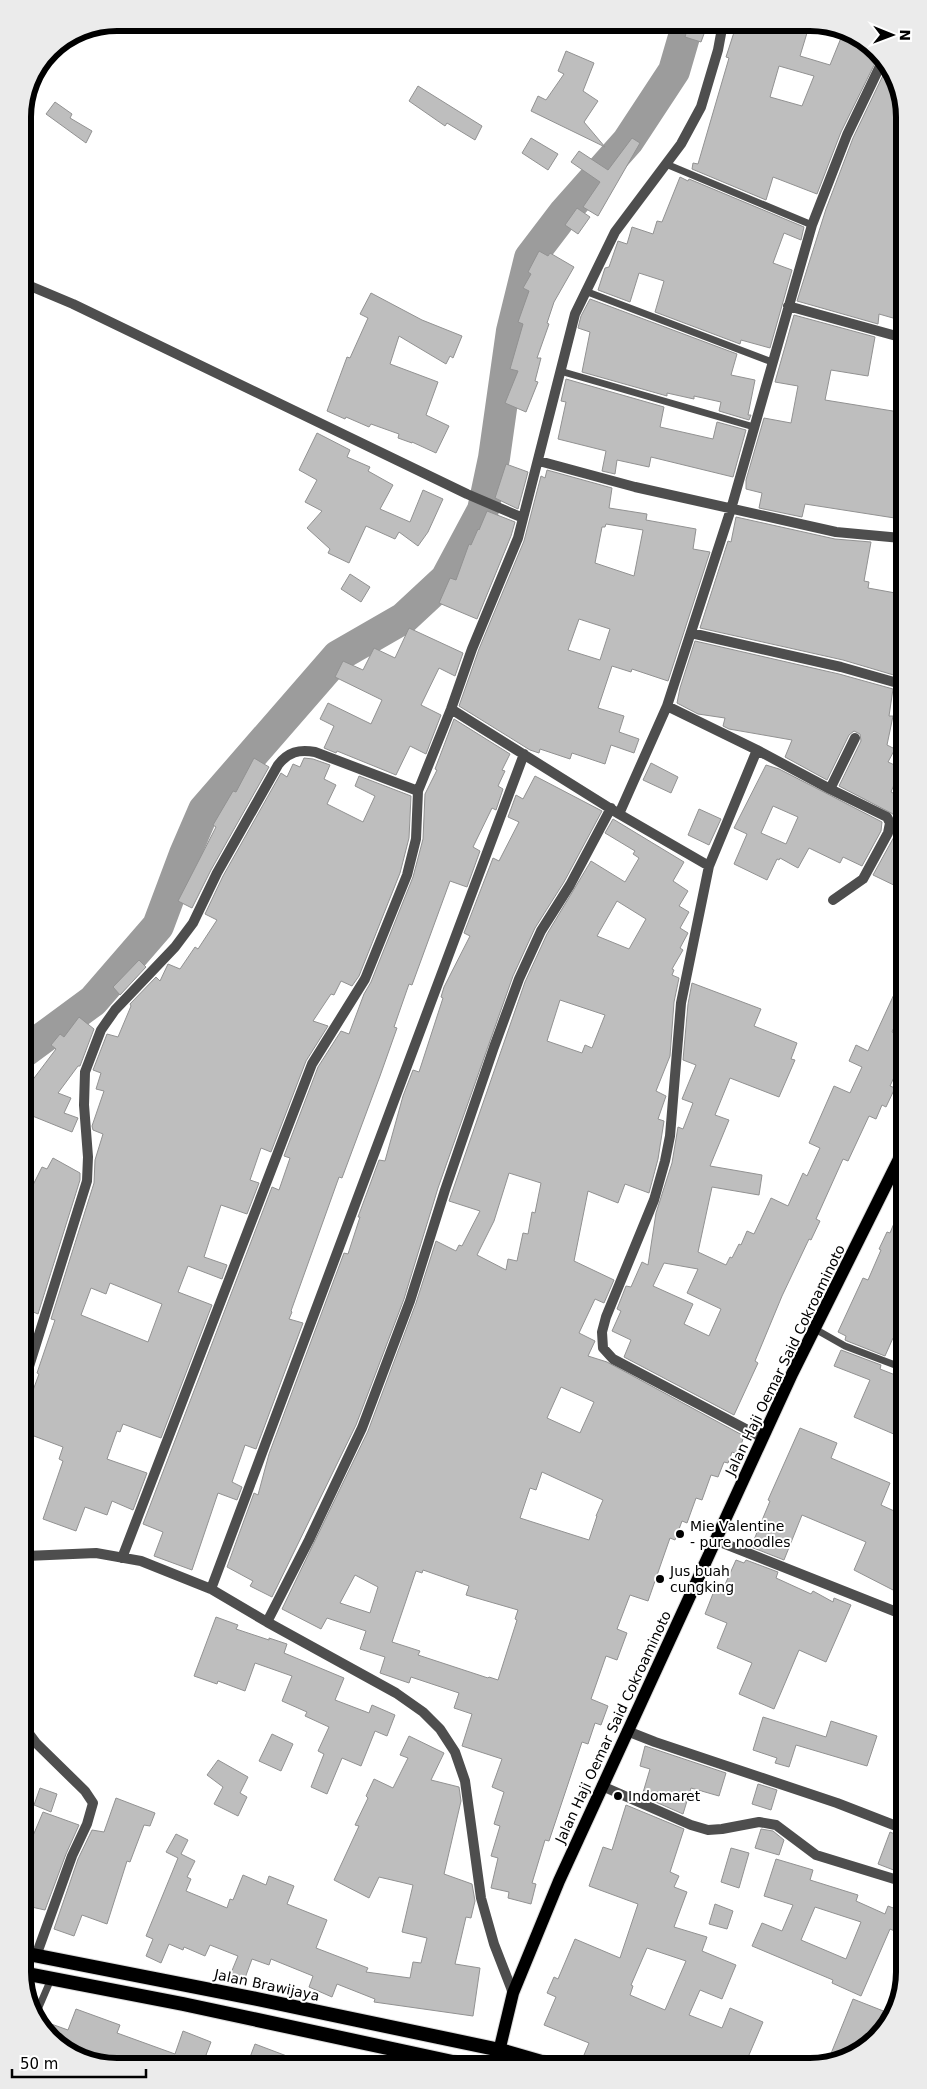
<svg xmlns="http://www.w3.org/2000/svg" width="927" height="2089" viewBox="0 0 927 2089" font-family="'DejaVu Sans',sans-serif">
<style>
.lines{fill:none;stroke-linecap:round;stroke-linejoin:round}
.river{stroke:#9c9c9c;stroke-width:32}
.building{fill:#bebebe;stroke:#929292;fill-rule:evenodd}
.primary-casing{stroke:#dbdbdb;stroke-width:14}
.trunk-casing{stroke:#dbdbdb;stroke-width:16}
.service{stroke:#4e4e4e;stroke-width:7}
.minor{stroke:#4e4e4e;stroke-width:10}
.primary{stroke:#000;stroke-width:12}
.trunk{stroke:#000;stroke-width:14}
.poi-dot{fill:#000;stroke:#fff;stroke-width:2}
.labels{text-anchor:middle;stroke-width:4;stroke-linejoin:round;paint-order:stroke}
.street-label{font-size:14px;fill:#000;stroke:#fff}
.poi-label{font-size:14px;fill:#000;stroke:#fff;text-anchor:start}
.rim{fill:none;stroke:#000;stroke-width:6}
</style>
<rect width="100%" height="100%" fill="#fff"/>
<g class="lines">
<path class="river" d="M25,1051L93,1001L158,926L185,854L204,810L338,656L404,618L446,579L483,510L494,458L512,331L530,258L565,212L628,141L674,71L688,23"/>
</g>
<path class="building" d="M689,23H708L701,42L685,37Z
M737,23H810L800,56L830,65L843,33L867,42L878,57L841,132L817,194L773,177L766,200L692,169L693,163L698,164L729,58L726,57ZM779,66L814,76L802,106L770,97Z
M566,51L594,63L583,91L598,101L584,122L605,147L531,111L538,96L546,100L564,74L558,71Z
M886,69L899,87L900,320L879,314L878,324L797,301L826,209L853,138Z
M418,86L482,126L475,140L447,123L445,126L409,101Z
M55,102L72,114L70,118L92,131L86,143L46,114Z
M531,138L558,154L548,170L522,153Z
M632,138L640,143L598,216L583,207L600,182L571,162L579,151L608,170Z
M680,177L688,181L689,179L804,227L801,240L784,233L773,263L792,270L770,348L741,340L740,344L655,312L664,281L639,273L630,302L598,290L605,268L609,267L618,241L627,244L632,227L653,234L657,221L662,222Z
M577,208L590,217L578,234L565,225Z
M539,251L548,256L550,253L574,267L554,302L547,323L549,324L537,358H541L535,381L538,382L526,412L505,403L518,371L510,369L523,324L518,322L529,291L523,288L531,274L528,272Z
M371,293L422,320L462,336L453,358L450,356L446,364L399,336L390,364L438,382L426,415L449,426L436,453L412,442V443L398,438L399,434L371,424L369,427L346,417L345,419L327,411L347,357L350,358L368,318L360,314Z
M590,299L737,354L731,375L755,380L748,415H751L749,420L719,411L721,402L694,396V399L667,393V396L582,372L590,332L578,328L581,316Z
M794,315L875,337L868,376L831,370L825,400L899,412L894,442L900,443L901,519L805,504L802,517L759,508L762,493L746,489V480L764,418L791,423L798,386L775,382Z
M566,379L664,407L660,427L713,439L717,422L746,430L733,477L651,457L649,467L617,460L615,474L602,471L606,451L558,439L566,402L561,401Z
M317,433L350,450L347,457L370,467L368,471L393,485L380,509L410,522L423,490L443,499L428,532L418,546L399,532L395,539L366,526L349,563L328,553L330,549L307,528L322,511L305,502L317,480L299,470Z
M506,464L528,472L518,509L495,498Z
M547,470L612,488L609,508L647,514L646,520L696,529L693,549L710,552L668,681L632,669L631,672L612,666L598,708L624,716L619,732L639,739L634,753L611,745L605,764L572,753L570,759L540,749L539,753L530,750L459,706L479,649L524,541L541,476L545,478ZM606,524L643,530L634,576L595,563L602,527H605ZM579,619L610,629L600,660L568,650Z
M487,511L515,522L511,536L477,619L439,603L450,578L456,580L469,544L471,545L478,529L479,530Z
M736,517L835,539L871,542L864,581L869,582L868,588L901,594L898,619L901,620V639L898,654H901L897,676L843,660L700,628L728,541L731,542Z
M350,574L370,587L361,602L341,589Z
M409,628L463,653L455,676L439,668L421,705L441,715L426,754L410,746L396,775L337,751L336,753L324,748L334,726L320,719L328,703L371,724L382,700L335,677L343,661L363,670L374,648L395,658Z
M695,641L839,674L893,689L889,716H893L887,745L895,749L888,762L901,768L891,792L901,797L902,889L873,875L895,835L897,824L893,814L839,786L861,741L860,734L854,731L849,735L827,780L785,757L792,740L729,729L723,726L725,718L698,714L677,703L680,688Z
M454,719L510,754L502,770L505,771L498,786L503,789L496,810L492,808L473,847L480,851L467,887L450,881L412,985L409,984L394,1027L397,1028L380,1076L342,1178L339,1177L291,1311L292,1312L289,1319L303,1323L256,1449L245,1445L232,1482L242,1487L237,1500L218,1493L192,1570L154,1556L163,1532L143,1524L272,1187L279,1190L290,1158L284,1156L318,1067L341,1031L349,1034L364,994L371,982L413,877L423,839L425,794L437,770L435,769Z
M254,758L269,767L211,870L192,908L178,901L216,827L213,825L233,791L236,792Z
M304,758L313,759L330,765L324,779L336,785L327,804L363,822L375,796L355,786L359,776L411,796L409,838L400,873L359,976L352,986L341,981L334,995L331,994L313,1021L328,1026L306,1061L271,1152L261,1148L250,1180L259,1183L247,1214L221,1205L204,1257L227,1265L222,1279L188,1266L178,1292L212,1305L161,1438L123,1424L120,1432L117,1431L107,1459L147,1473L133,1510L112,1501L107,1515L85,1507L76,1531L43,1519L63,1461L59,1459L63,1447L26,1433V1425L33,1405L28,1404L39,1374L37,1373L55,1320L51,1319L94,1183L95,1160L103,1134L93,1130L92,1126L104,1091L96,1089L101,1073L93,1070L107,1034L118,1037L131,1006L130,1004L156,977L160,981L168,964L180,969L195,947L198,949L217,920L205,914L223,876L281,773L287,777L293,764L300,767ZM110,1283L162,1304L148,1342L81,1315L91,1288L106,1294Z
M651,763L678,777L671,793L643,780Z
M766,765L779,769L882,822L881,831L862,866L843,857L840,863L809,848L798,868L780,858L779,860L777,859L767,880L734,864L747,834L734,828ZM773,806L798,817L786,844L761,833Z
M535,776L602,811L564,882L535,928L513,976L438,1188L404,1299L356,1425L272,1597L250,1586L253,1581L227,1567L254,1493L258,1495L269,1454L344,1253L348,1254L360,1217H358L379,1160L385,1161L403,1096L413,1070L419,1072L443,998L441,997L444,987L470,936L464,933L493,858L499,861L519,822L508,817L516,795L523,799Z
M699,809L721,819L709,845L688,835Z
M613,819L684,862L673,881L688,891L679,906L689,912L680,928L688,933L680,948L683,950L672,969L674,970L672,975L679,978L674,1002L670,1056L656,1091L666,1096L658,1119L664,1121L658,1159L649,1193L625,1184L618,1203L588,1191L574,1261L614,1280L604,1303L595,1299L579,1333L595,1341L588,1356L607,1362L744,1436L738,1454L732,1452L728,1463L724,1462L718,1477L711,1475L702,1500L696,1498L687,1523L682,1521L675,1540L670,1538L648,1601L630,1595L617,1629L627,1633L617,1660L606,1656L591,1699L608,1706L601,1725L595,1723L588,1744L582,1742L549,1841L545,1840L532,1883L536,1884L531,1904L508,1898L509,1892L491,1888L498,1858L491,1856L500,1826L494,1824L504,1792L492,1787L502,1759L462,1746L472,1714L454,1708L459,1693L411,1677L409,1683L380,1673L385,1657L360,1649L366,1631L327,1618L321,1629L282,1609L368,1431L416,1303L436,1241L456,1251L459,1245L462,1246L480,1211L449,1201L525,982L547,934L591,861L625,882L639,858L633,854L635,851L605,833ZM617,901L646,919L629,949L597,936ZM560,1000L605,1015L592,1048L585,1045L582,1053L547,1041ZM509,1173L541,1183L535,1213L532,1212L528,1234L523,1233L517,1261L508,1259L506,1270L477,1255L494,1221ZM561,1387L594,1402L580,1433L547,1418ZM542,1472L603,1500L596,1516H597L589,1540L520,1518L530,1488L536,1490ZM423,1570L469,1586L466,1595L518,1610L515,1619L517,1620L498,1680L489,1677L488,1678L418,1655L420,1651L392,1642L416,1571L422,1573ZM355,1575L378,1587L370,1613L340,1603Z
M139,960L146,967L120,995L113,987Z
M902,977V1010L892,1032L902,1037V1060L890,1086L895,1088L886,1107L882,1105L876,1119L869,1116L848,1161L843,1159L816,1219L820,1221L811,1240L809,1239L782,1296L755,1361L758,1363L734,1415L624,1357L631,1340L612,1331L621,1311L617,1309L626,1286L631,1287L642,1262L648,1265L656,1213L672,1163L678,1127L683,1129L693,1103L682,1099L696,1065L683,1060L688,1004L692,983L761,1009L754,1026L797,1043L791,1059L795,1060L779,1097L730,1078L715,1115L729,1120L710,1166L762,1175L759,1195L712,1187L698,1252L726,1265L730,1257L732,1258L739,1244L741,1245L747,1231L754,1234L771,1198L788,1206L803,1173L807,1176L820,1148L809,1143L834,1086L850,1093L862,1067L849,1061L856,1045L868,1051ZM664,1263L698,1269L687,1293L721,1309L709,1336L684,1324L693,1304L653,1286Z
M79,1017L94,1029L80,1066H78L58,1093L71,1098L64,1113L78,1118L72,1132L25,1113V1090L56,1049L51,1045L60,1034L64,1037Z
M53,1158L80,1173V1180L38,1314L26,1309V1181L33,1185L42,1167L47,1169Z
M902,1204L903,1342L893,1338L885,1356L847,1341L845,1340L846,1336L838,1332L863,1278L868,1280L881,1250L879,1249L887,1232L890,1233Z
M841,1350L881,1365L880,1369L903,1378V1438L854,1417L870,1380L834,1366Z
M800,1428L837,1443L831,1458L890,1483L881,1505L903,1515V1567L893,1590L854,1570L866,1542L802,1515L784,1560L751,1547L770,1501L768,1500Z
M736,1560L744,1563L746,1560L778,1572L776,1578L811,1594L813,1591L833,1602L834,1598L851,1605L826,1662L799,1650L774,1709L739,1694L752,1663L717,1648L727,1623L705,1614L716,1586L723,1589Z
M216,1617L238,1625L236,1629L269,1640V1638L287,1644L284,1653L344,1678L335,1700L369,1713L372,1705L395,1715L387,1736L375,1731L361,1766L342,1758L327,1794L311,1787L324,1754L318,1751L329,1727L305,1716L307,1712L282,1701L292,1676L255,1663L245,1691L218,1681L217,1684L194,1676Z
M763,1717L826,1737L831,1721L877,1736L867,1766L796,1745L789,1767L775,1763L777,1758L753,1750Z
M272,1734L293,1744L281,1771L259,1761Z
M409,1736L444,1753L431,1780L459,1787L461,1801L444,1874L472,1884L475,1901L471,1918L466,1917L455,1964L480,1968L473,2016L374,2002L375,1999L337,1984L332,1997L309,1987L313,1976L271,1959L269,1965L252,1959L245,1978L231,1973L238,1956L210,1945L205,1956L184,1947L183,1950L169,1944L161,1963L146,1956L153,1939L146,1936L178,1858L166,1852L176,1834L188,1840L181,1854L195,1861L187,1877L191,1879L186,1891L227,1908L230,1899L233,1900L243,1875L266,1885L269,1876L294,1886L287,1904L327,1920L316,1948L368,1968L366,1972L410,1978L413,1962L421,1963L427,1938L402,1932L413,1885L379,1877L369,1898L334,1880L359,1826L355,1825L368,1798L366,1796L374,1779L393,1788L408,1758L400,1755Z
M645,1746L726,1773L719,1796L691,1788L683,1814L642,1796L650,1769L640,1766Z
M218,1760L248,1777L240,1793L247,1797L238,1816L214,1804L223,1787L207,1775Z
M758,1784L777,1790L771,1810L752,1804Z
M40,1788L57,1794L51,1812L34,1805Z
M116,1798L155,1813L150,1826L144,1825L130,1862L127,1861L107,1924L82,1915L74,1936L54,1929L78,1859L92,1830L104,1832Z
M626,1805L684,1829L670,1872L679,1876L674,1887L687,1892L674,1927L707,1937L702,1951L736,1965L722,1999L700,1990L689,2015L722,2028L730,2008L763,2022L746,2062L603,2063L584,2055L589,2043L544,2025L556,1997L547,1993L554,1977L558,1979L575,1939L620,1958L638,1904L589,1886L603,1847L612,1850ZM647,1948L686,1961L665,2010L630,1995L633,1986L631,1985Z
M43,1812L79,1825L66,1854L45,1910L27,1906V1850Z
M761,1829L773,1831L784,1840L779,1855L755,1848Z
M890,1832L904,1838V1874L878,1864Z
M731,1848L749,1853L739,1888L721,1882Z
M776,1859L813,1870L810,1880L858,1895L856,1901L885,1914L888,1906L904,1912V1935L890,1929L861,1996L832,1983L833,1980L752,1946L762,1923L782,1931L793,1905L764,1896ZM815,1907L861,1922L846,1959L801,1940Z
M715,1904L733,1911L727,1929L709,1924Z
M853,1999L891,2014L888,2024L840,2061H828Z
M76,2009L120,2025L117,2033L175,2054L183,2031L211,2042L206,2055L231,2065L111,2066L60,2047L40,2020L68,2030Z
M255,2044L308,2064V2065H247Z"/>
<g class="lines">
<g class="primary-casing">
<path id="primary" d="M496,2064L513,1993L559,1881L792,1374L902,1153"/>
</g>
<g class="trunk-casing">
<path id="trunk" d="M28,1954L257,1999L500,2050L545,2063
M28,1974L183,2004L462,2064"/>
</g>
<path class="service" d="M666,164L812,225
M585,291L772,362
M560,371L754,427
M815,1329L845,1346L903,1368
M36,2014L51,1979"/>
<path class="minor" d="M23,283L73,304L467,494L523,518
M788,306L900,337
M539,461L635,487L836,532L901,538
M691,633L841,667L901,684
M451,709L619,814L709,866L681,1003L670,1136L665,1161L654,1200L606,1317L602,1332L603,1348L613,1359L763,1438
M757,750L830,789L887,817L890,823L888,833L863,879L833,900
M830,789L855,738
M619,814L667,706
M709,866L757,750L667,706L731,509L812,225L847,135L882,62
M26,1376L87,1181L88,1157L84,1105L85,1072L101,1030L115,1010L175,947L193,923L217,873L278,765C288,752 299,749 315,752L418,791
M715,1540L904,1615
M26,1556L96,1553L141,1561L211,1589L267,1622L396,1693L423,1712L440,1729L455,1752L465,1781L481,1898L494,1944L513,1993
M122,1558L312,1064L365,979L407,875L416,839L418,791L451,709L472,649L518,538L575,314L615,232L681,144L701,107L718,50L723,23
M211,1589L524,754
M267,1622L309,1540L362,1428L410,1301L445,1190L494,1047L519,979L541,931L570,885L611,808
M27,1731L36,1743L85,1791L93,1803L87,1824L72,1856L36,1956
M627,1731L655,1742L837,1803L904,1829
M602,1786L691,1825L708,1830L722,1829L759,1822L776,1825L816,1855L904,1882"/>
<use href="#primary" class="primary"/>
<use href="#trunk" class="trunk"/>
</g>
<g class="poi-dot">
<circle cx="680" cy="1534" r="5"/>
<circle cx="660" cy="1579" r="5"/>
<circle cx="618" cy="1796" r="5"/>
</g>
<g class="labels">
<g class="street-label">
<text transform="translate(785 1360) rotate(-64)" y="5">Jalan Haji Oemar Said Cokroaminoto</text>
<text transform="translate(613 1727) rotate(-65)" y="5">Jalan Haji Oemar Said Cokroaminoto</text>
<text transform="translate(267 1985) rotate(12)" y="5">Jalan Brawijaya</text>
</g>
<g class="poi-label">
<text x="690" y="1531">Mie Valentine<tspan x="690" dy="16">- pure noodles</tspan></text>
<text x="670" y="1576">Jus buah<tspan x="670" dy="16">cungking</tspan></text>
<text x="628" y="1801">Indomaret</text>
</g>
</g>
<path d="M0 0H927V2089H0ZM117 31H810A86 86 0 0 1 896 117V1972A86 86 0 0 1 810 2058H117A86 86 0 0 1 31 1972V117A86 86 0 0 1 117 31Z" fill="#ebebeb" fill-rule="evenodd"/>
<path class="rim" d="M117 31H810A86 86 0 0 1 896 117V1972A86 86 0 0 1 810 2058H117A86 86 0 0 1 31 1972V117A86 86 0 0 1 117 31Z"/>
<g transform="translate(892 35) rotate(91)" stroke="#ffffff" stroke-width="4" paint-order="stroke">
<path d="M0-4L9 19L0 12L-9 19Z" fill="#000000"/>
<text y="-8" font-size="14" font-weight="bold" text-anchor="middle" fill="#000000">N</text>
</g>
<path d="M12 2069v8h134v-8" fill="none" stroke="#000000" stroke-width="2.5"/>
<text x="20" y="2069" font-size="15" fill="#000000" stroke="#ffffff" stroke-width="4" paint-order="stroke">50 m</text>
</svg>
